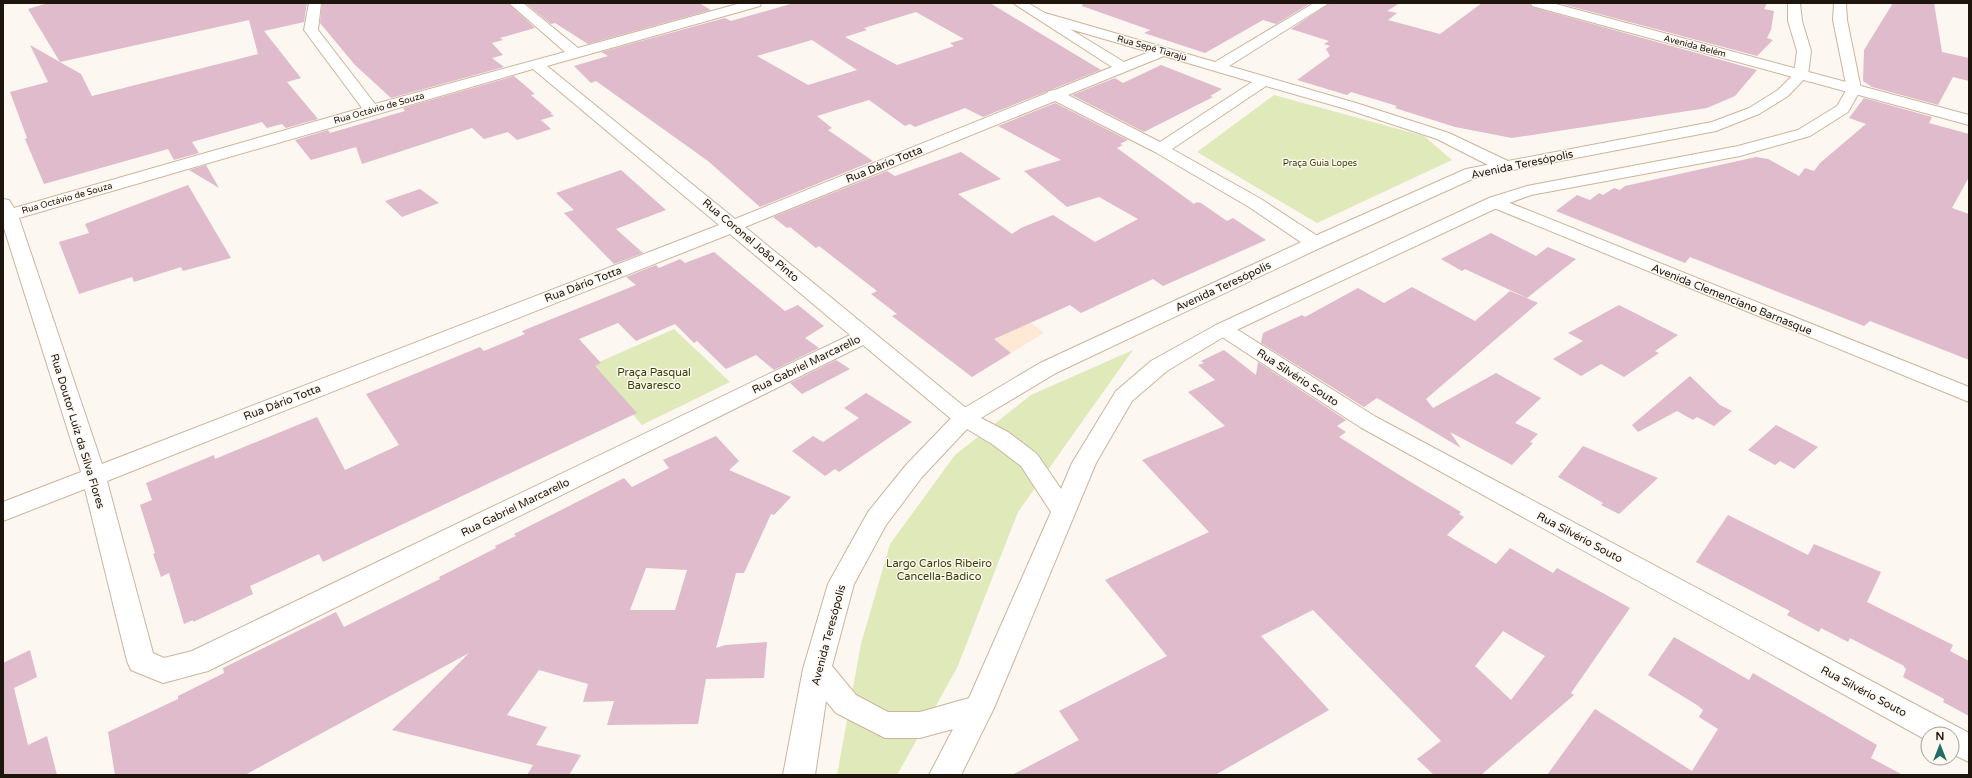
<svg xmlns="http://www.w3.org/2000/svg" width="1972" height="778" viewBox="0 0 1972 778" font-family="'Varela Round',sans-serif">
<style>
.built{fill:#fde9d6}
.green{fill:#dfe9ba}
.building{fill:#dfbbcb;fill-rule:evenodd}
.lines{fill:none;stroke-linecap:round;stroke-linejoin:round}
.minor-casing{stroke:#cdb49a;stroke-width:2}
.major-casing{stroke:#cdb49a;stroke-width:2}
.minor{fill:#fff;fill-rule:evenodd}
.major{fill:#fff;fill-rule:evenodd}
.labels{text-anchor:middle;stroke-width:3;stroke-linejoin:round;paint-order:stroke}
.far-street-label{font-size:9px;fill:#1e150c;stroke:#fcf7f1}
.far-park-label{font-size:9px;fill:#394100;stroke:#fcf7f1}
.street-label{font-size:11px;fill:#1e150c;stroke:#fcf7f1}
.park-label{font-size:11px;fill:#394100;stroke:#fcf7f1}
</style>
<rect width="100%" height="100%" fill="#fcf7f1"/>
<path class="built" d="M952,260L1044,333L1011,353L922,279Z"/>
<path class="green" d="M1274,95L1424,136L1452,160L1317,223L1197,152Z
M674,329L730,382L642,425L590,366Z
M1133,350L1018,512L957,668L897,775H837L861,644L890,544L955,455L1031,395Z"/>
<path class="building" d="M48,3H307L304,22L264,31L301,78L287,82L318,119L286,128L282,124L267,128L262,122L192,142L199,153L174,160L168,149L44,184L25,139L27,138L10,92L48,82L30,45L81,74L92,96L258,54L249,20L60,62L28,9Z
M322,3H508L535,28L500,38L503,40L492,43L503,55L492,58L504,67L391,98L355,65L320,23Z
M525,3H699L711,10L588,44L555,23L551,24Z
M794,3H990L1101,70L983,117L965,108L915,127L910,124L905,126L869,100L817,116L832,128L828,130L873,161L760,207L708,161L596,81L591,83L574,66L608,56L601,52L725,18L731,21ZM916,12L964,39L950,43L954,46L897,65L845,37L867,30L864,28ZM812,40L857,70L808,85L757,56Z
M1083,3H1311L1276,24L1263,20L1205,53L1144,33L1150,30L1082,6Z
M1330,3H1400L1387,11L1397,13L1388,20L1440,34L1482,3H1530L1532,7L1757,70L1735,96L1707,108L1512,138L1455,127L1395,108L1397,106L1351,92L1347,95L1297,80L1330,56L1326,49L1330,46L1324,44L1329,41L1291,29Z
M1558,3H1767L1764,9L1774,11L1771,30L1767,38L1773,40L1757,56Z
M1893,3H1934L1942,52L1969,58V81L1953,77L1938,105L1872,87L1863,81L1864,50Z
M1161,65L1222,89L1210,96L1213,97L1144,132L1072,95L1115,78L1123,83Z
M514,76L535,94L531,95L552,113H550L554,116L541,120L551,129L517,140L508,132L484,139L472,128L362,164L356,147L311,160L295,140L328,130L330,133L405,111L403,108Z
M1864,98L1932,117L1929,123L1969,134V177L1952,208L1969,214V360L1870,321L1864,326L1690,257L1685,263L1556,211L1577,195L1590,200L1599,193L1603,195L1614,188L1620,190L1625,186L1756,157L1768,159L1799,176L1805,168L1814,171L1820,163L1866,124L1849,118Z
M1055,103L1128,140L1120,144L1123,145L1117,148L1194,204L1197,202L1201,203L1227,221L1233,218L1266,240L1163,286L1153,279L1081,313L1070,305L994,339L1011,353L972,377L892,316L897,314L871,294L877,291L819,246L816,248L790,227L787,228L773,217L887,171L895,176L961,152L1001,179L958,194L1012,234L1021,228L1053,215L1095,242L1138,219L1099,197L1067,207L1024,171L1061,160L998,126Z
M206,165L219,188L189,170Z
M621,170L666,210L616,229L643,253L614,264L564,213L574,210L556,193Z
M188,185L231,258L183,271L181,267L134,282L132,277L79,294L59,242L89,233L85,224Z
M420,189L439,203L402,217L385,201Z
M1491,233L1536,256L1548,247L1576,259L1527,298L1465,269L1462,271L1441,259Z
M714,252L785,311L798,305L824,326L805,338L819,348L774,370L756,355L726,369L697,341L694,343L675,324L636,341L618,323L579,339L601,363L595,366L637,413L323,562L319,554L250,586L253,594L193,622V620L184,624L169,573L161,577L153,554L155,553L140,505L152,500L146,483L214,455L215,459L317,417L345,470L399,445L366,394L480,347L484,351L525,334L522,331L636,285L626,277L656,265L659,268L680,259L685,263Z
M1412,287L1475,321L1510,291L1538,303L1426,399L1433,408L1496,373L1541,398L1515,423L1538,434L1530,442L1533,443L1512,465L1450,432L1461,448L1377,398L1364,407L1261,343L1263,333L1302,315L1305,317L1358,288L1384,303Z
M1619,305L1678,335L1655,351L1659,353L1624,377L1601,364L1581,376L1553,359L1583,341L1568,333Z
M1224,350L1256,375L1258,362L1346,420L1337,426L1346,432L1339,437L1409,481L1461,512L1459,514L1464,517L1447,535L1496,564L1510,548L1553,573L1557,568L1630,608L1571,693L1574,695L1481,775H1434L1417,759L1441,741L1313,610L1261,636L1329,710L1215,775H1012L1079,740L1059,711L1167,656L1105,580L1209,532L1142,460L1225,426L1188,392L1215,380L1198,365L1204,363L1201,361ZM1503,631L1545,656L1511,700L1475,666Z
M836,360L850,369L802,394L790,383Z
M1690,376L1720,405L1732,411L1714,426L1697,417L1693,420L1677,411L1638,432L1632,425Z
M866,393L912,422L839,472L835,469L825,476L792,451L813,436L823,442L859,418L844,408Z
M1776,425L1818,447L1794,469L1780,461L1775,465L1748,450Z
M716,436L739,461L729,470L791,497L774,515L771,514L744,573H736L716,648L725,645L767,642L764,678L706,679L698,724L607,725L614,701L583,702L588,684L539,670L507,715L547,727L536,745L581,755L569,775H527L533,765L392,730L469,653L245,775H115L108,732L178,699V696L224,673L223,668L336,612L344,627L440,579L439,577L496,548L495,546L516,536L514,534L624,478L632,487L669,468L663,460ZM646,568L687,570L675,610H630Z
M1583,446L1658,478L1619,514L1601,505L1603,503L1558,477Z
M1728,515L1808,555L1814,544L1881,572L1867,602L1953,645L1950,651L1969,661V716L1943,702L1944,699L1903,677L1906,669L1904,667V666L1850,638L1848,642L1821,628L1819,632L1787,615L1790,611L1696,562Z
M1674,637L1749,680L1753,673L1877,745L1871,758L1903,775H1547L1595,709L1692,771L1718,729L1699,717L1703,710L1697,705L1648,675Z
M30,650L37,677L14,688L28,745L47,736L57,775H3V663Z"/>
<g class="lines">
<g class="minor-casing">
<path id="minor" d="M309,3H321L318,30L375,104L565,52L509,3H523L578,48L741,3H761L760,6L547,66L735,219L1047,93L1049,91L1055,90L1112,67L1013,3H1028L1045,13L1215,62L1314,3H1329L1229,66L1356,103L1449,133L1510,162L1512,166L1510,170L1504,171L1498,170L1437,139L1346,109L1266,86L1172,149L1261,199L1322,239L1324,243L1322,247L1315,249L1308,247L1249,207L1155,152L1055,101L745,227L972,413L975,418L972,423L964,426L956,423L863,345L208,671L163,683L131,670L127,661L85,489L3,521V502L81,472L3,225V199L9,200L14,208L362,108L304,30ZM1070,29L1149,52L1124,62ZM1164,56L1252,82L1160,142L1068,95ZM533,69L719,225L102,464L19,218ZM730,234L850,335L192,651L164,658L153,653L107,481Z
M1531,3H1552L1969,115V125L1532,6Z
M1495,197L1969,387V402L1489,206L1486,202L1489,198Z
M1223,323L1230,325L1376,417L1969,733V762L1952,754V734H1928V741L1360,427L1216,333L1213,329L1216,325Z"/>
</g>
<g class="major-casing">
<path id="major" d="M1788,3H1800L1802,21L1811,51L1808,75L1788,96L1759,114L1716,131L1477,177L1322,247L1056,373L981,418L1008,432L1037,454L1061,489L1072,463L1116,391L1151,361L1216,325L1489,198L1527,186L1738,146L1798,130L1837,106L1847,89L1833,20L1834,3H1846L1847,20L1861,89L1848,112L1810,136L1740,156L1531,195L1501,206L1230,333L1167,371L1132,401L1096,463L994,708L961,775H929L953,729L920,738H885L836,713L826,701L815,775H783L803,669L828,584L868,512L906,465L956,413L1040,363L1308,239L1466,169L1712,122L1749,108L1778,90L1794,74L1797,51L1788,21ZM967,429L992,444L1021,466L1051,512L969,698L920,712H888L856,695L832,666L854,584L886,525L922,477Z"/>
</g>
<use href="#minor" class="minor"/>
<use href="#major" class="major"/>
</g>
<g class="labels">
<g class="far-street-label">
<text transform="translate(1695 46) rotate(15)" y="3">Avenida Belém</text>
<text transform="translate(1152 48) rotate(16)" y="3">Rua Sepé Tiarajú</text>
<text transform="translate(379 108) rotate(-16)" y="3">Rua Octávio de Souza</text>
<text transform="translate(67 198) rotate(-16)" y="3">Rua Octávio de Souza</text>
</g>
<g class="far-park-label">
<text x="1320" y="166">Praça Guia Lopes</text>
</g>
<g class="street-label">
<text transform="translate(884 164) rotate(-22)" y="4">Rua Dário Totta</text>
<text transform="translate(1522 164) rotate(-12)" y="4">Avenida Teresópolis</text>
<text transform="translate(751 240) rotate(40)" y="4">Rua Coronel João Pinto</text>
<text transform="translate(583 284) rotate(-21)" y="4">Rua Dário Totta</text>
<text transform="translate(1223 286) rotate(-25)" y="4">Avenida Teresópolis</text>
<text transform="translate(1732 299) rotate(22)" y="4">Avenida Clemenciano Barnasque</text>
<text transform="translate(806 364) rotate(-26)" y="4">Rua Gabriel Marcarello</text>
<text transform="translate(1298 377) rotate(33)" y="4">Rua Silvério Souto</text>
<text transform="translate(282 402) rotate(-21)" y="4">Rua Dário Totta</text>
<text transform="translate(78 431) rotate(73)" y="4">Rua Doutor Luiz da Silva Flores</text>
<text transform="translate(515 507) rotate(-26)" y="4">Rua Gabriel Marcarello</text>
<text transform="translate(1580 537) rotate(28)" y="4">Rua Silvério Souto</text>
<text transform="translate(828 635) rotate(-75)" y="4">Avenida Teresópolis</text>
<text transform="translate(1864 691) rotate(28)" y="4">Rua Silvério Souto</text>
</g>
<g class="park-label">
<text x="654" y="376">Praça Pasqual<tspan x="654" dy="13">Bavaresco</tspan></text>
<text x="939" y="567">Largo Carlos Ribeiro<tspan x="939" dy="13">Cancella-Badico</tspan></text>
</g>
</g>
<rect width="1972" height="778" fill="none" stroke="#1e150c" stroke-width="8"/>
<g transform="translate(1940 746)"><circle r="19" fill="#fcf7f1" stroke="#a39d95"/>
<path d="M0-3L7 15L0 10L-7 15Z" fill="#236c65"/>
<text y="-6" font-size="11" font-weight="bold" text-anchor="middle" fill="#1e150c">N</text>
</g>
</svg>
